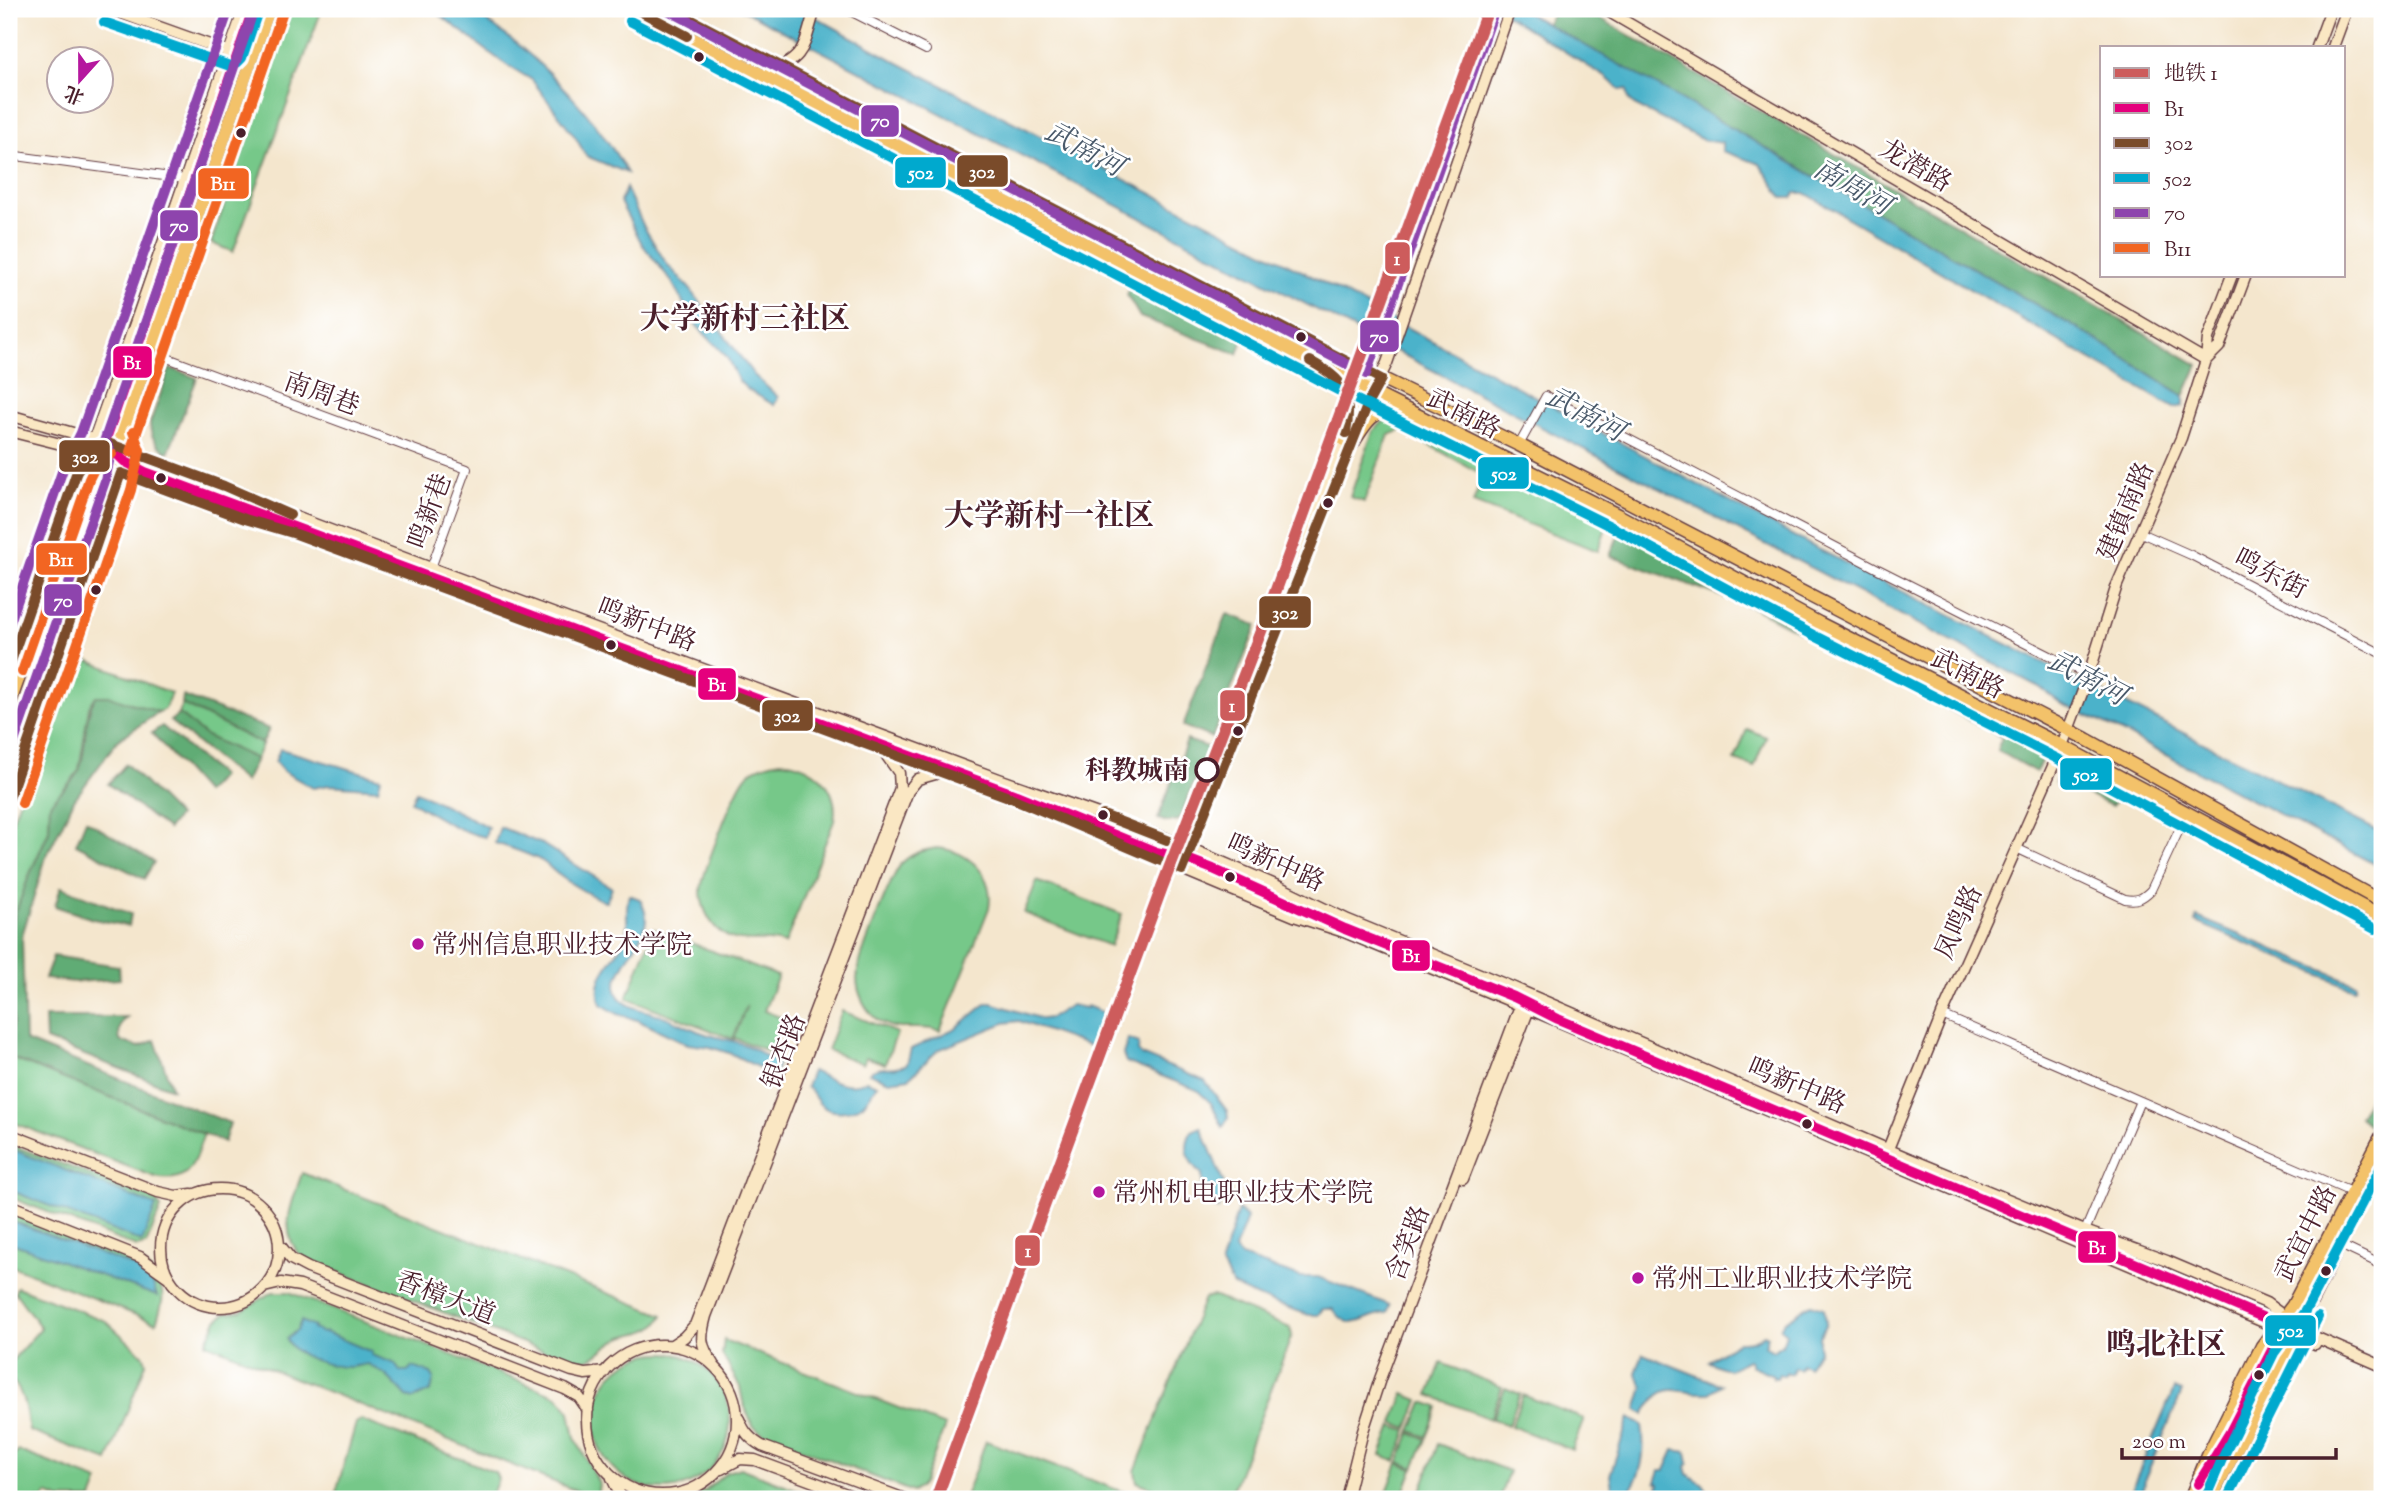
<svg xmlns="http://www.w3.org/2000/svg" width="2391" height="1508" viewBox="0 0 2391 1508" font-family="'Sorts Mill Goudy','Noto Serif SC',serif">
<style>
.green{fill:#76c889;stroke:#60745a;stroke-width:2}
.forest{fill:#60ac75;stroke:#556650;stroke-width:2}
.water{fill:#4bb2ca;stroke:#4a687a;stroke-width:2}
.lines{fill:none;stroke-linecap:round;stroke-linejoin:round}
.street-casing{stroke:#643d43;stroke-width:10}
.secondary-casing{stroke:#643d43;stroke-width:13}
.primary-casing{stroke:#643d43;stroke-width:15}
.street{stroke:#fff;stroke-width:8}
.secondary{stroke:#fae7c3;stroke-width:10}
.primary{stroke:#f3c26a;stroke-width:12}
.bus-1-casing{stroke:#fff;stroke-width:16}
.bus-2-casing{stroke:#fff;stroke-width:16}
.bus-3-casing{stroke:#fff;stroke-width:16}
.bus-4-casing{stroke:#fff;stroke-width:16}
.bus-5-casing{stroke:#fff;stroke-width:16}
.bus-1{stroke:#e5007d;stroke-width:10}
.bus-2{stroke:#7a4b2a;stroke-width:10}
.bus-3{stroke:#00a9ce;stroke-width:10}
.bus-4{stroke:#8e44ad;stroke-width:10}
.bus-5{stroke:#f26522;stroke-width:10}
.metro-1-casing{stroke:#fff;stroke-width:18}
.metro-1{stroke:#cd5c5c;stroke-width:12}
.bus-dot{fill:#4a1f2b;stroke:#fff;stroke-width:2.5}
.stop-dot{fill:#fff;stroke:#4a1f2b;stroke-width:3.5}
.poi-dot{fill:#b5179e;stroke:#fff;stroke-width:2.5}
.labels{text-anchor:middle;stroke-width:5;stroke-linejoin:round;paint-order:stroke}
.street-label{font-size:26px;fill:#4a1f2b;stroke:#fff}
.stop-label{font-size:26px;font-weight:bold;fill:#4a1f2b;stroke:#fff;text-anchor:end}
.poi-label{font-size:26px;fill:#4a1f2b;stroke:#fff;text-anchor:start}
.water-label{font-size:28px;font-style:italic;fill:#4a5a6b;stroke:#fff}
.quarter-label{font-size:30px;font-weight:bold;fill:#4a1f2b;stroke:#fff}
.line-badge{stroke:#fff;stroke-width:2.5}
.badge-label{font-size:19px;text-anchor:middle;font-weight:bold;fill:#fff}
</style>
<rect width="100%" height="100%" fill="#fff"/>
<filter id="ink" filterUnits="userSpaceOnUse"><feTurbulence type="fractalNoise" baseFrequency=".0143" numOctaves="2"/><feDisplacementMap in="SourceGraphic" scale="14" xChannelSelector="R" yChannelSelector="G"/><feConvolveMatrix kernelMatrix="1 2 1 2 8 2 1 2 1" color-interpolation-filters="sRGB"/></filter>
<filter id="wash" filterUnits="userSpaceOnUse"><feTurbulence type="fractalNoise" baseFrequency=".00686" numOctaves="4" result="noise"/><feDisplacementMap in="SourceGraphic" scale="28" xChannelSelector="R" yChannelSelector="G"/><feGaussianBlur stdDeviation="1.57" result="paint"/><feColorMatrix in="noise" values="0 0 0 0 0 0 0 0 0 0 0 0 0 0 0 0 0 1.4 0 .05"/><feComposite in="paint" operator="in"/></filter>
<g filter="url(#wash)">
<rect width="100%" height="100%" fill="#f4e6cd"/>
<path class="green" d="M291,9H322L233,252L211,243Z
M1398,419L1419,424L1608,522L1598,551L1473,503L1483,475L1402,430L1389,435L1364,502L1350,497L1373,431L1384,421Z
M72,654L171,693L165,709L159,712L108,696H96L89,707L79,770L64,791L50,804L49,831L29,876L9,936V830Z
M182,704L262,744L256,759L205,736L179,714Z
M1747,729L1766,737L1754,767L1735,760Z
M781,761C813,764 840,786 834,821L785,944C762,935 739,949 718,930C708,920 701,905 701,891C701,876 736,786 747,775C756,766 768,763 781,761Z
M937,848C968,851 995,874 989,908L940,1031C918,1023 894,1036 874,1017C864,1007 857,992 857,978C856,963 892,874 902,863C912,853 923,850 937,848Z
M1037,881L1122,914L1110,946L1024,913Z
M654,929L778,976L764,1011L783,1018L770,1052L734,1038L747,1005L733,1039L627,998Z
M842,1011L897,1033L885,1064L866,1057L863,1064L827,1050Z
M9,1057L204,1134C193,1163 191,1185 155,1177L9,1121Z
M9,1144L155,1199L161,1208L146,1245L137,1247L9,1197Z
M302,1173L663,1315C660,1322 656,1327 648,1330C638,1334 627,1334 617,1340C600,1349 594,1362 575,1363L302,1258C277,1230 292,1204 302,1173Z
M9,1213L145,1265C166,1288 166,1294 156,1323L9,1265Z
M17,1287L106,1321L144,1356L146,1363L108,1461L29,1431C26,1413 24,1388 9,1378V1364L41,1328L15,1292Z
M273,1292H289L558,1396L570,1412L575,1438L599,1483L597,1499L206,1343L217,1320L226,1313L241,1311Z
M1213,1296L1290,1328L1292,1335L1229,1499H1183L1137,1482L1135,1471L1204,1298Z
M724,1340L945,1426L923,1484L913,1492L762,1433L752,1425L743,1402L740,1387L722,1354Z
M594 1421a68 68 0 1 1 136 0a68 68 0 1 1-136 0Z
M1441,1363L1502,1387L1490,1419L1429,1395Z
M1505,1388L1520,1394L1508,1425L1492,1419Z
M1404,1394L1419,1400L1408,1429L1393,1423Z
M1523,1395L1584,1419L1572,1450L1511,1426Z
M1423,1402L1438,1407L1427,1437L1411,1431Z
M361,1420L495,1472L498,1479L490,1499H334L356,1423Z
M1392,1426L1407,1431L1396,1461L1381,1455Z
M1410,1433L1426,1439L1414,1468L1399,1462Z
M986,1441L1142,1499H964Z
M1438,1444L1509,1471L1499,1499H1418Z
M19,1451L99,1481L92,1499H60L47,1494L44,1499H9V1460Z
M1398,1463L1413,1469L1402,1498L1387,1492Z
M740,1468L821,1499H673L705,1491L727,1472Z"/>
<path class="forest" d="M1556,9H1584L2198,365L2184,396L2102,343L1688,103L1546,24Z
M1135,276L1244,337L1238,354L1140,317L1127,295Z
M170,368L197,378L168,453C156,445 150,437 150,423Z
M1621,529L2045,753L2036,772L1997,750L2002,737L1754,608L1610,556Z
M1227,614L1257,625L1212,738L1183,726Z
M96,696H108L159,712L118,740L74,800L46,857L22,936L25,1041L230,1123L224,1142L9,1057V1038L13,1023L9,981V931L29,876L49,831L50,804C59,792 72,784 79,770C88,748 81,721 96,696Z
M183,696L269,729L262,744L182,704Z
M179,714L206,736L256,759L245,782L170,721Z
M162,726L221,776L205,793L152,733Z
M1187,740L1208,747L1179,820L1167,822L1158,819Z
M126,764L178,816L168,829L108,784Z
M2072,766L2120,790L2112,806L2072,788L2055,783L2061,770Z
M86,820L154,862L144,879L76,844Z
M61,887L131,914L129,926L93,919L55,906Z
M53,956L119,966L120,979L75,982L45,979Z
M45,1017H127C119,1023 118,1031 120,1041L139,1047L155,1040L172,1089L46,1040Z
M2382,1073V1110L2372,1128L2359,1117Z"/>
<path class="water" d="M432,9C443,9 460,5 470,9C478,12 486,20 492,25C542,60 598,119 627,173L586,156L576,138L532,80L502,62Z
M741,9H801L895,61L1317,279L1812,546L2382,833V868L2116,729L2062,704L2039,687Z
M1497,9H1520L1688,103L2102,343L2184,396V406L2174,408L1805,193H1795L1792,198H1783L1760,164L1722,151V143L1703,140L1634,105L1629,100L1627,89L1620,90L1607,78Z
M626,188L644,227L666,263L690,289L754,375L778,397L774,405L747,389L738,380L727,357L694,323L672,282L642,244L620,202Z
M280,749L381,778L378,789L329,785L313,788L283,771L275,762Z
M416,791L488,827L485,837C458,832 434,815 411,801Z
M500,827L542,844L612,888L606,902C596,899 568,882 559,875C553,871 548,865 542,861C527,853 511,848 495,843Z
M629,895L640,899C643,905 646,912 646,919C646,942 604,979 619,997C630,1010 649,1011 663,1016C677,1021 689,1028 703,1033C716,1038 731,1039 745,1045C756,1049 766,1057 778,1062L775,1076L732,1054L710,1047L688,1044L637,1020L618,1014L601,1004C591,976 615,961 625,938C630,927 624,909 629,895Z
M2197,917L2356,984V987L2354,989L2196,922Z
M987,1003H992L1042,1019L1050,1018L1071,1005L1086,1008L1087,1006L1102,1012L1109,1030L1103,1044L1095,1048L1019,1021L1004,1023L938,1050L909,1078L889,1081L869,1073C880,1064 894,1071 907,1064L911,1049L956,1028Z
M1128,1039L1139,1043L1138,1051L1141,1055L1205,1081L1227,1111L1228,1118L1223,1127L1211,1103L1197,1090L1126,1062L1123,1054Z
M812,1071C831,1080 846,1090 867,1081L877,1085C872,1092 868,1099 863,1104C852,1113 830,1115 820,1104C814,1098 814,1092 806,1087Z
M1201,1127L1225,1186L1218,1209L1203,1202L1202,1174C1188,1163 1182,1147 1192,1131Z
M9,1148L156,1206L142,1242L9,1190Z
M1238,1210L1247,1218L1235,1249L1241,1257L1301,1277H1318L1390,1305L1387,1313C1362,1315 1353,1336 1333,1309H1323L1318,1315H1309L1257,1297L1233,1286L1221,1263Z
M9,1220L141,1269L152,1281L157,1296L9,1242Z
M1811,1304L1824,1308L1826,1323L1819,1337V1350L1808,1367L1802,1364L1799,1369L1795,1367L1791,1374L1786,1372L1784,1376L1779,1374L1777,1378H1773V1375L1750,1365L1751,1362L1748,1360L1728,1370L1709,1362C1713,1358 1734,1343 1738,1342C1748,1342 1755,1342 1764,1334L1768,1336L1765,1346L1773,1351L1782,1345L1786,1333L1780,1328L1784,1322Z
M301,1321L314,1327L313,1329L323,1333L325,1332L372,1352L371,1355L394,1363L400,1371H407L413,1367L431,1373L434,1378L431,1391L414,1399L407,1397L386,1375L368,1364C362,1365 357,1366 351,1367C334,1368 292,1357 287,1339L297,1330Z
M1643,1354L1721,1385L1709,1393C1673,1395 1667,1376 1644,1414L1636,1410L1643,1387L1636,1373Z
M2174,1389L2182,1392L2145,1478L2143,1499H2131L2134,1483Z
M1629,1418L1642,1425C1646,1455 1643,1475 1624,1499L1613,1495L1610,1475Z
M1674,1450L1687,1452L1689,1462L1686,1467L1688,1474L1703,1484L1713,1499H1656L1659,1484L1656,1482L1660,1470H1665Z"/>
</g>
<g filter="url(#ink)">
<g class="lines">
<g class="street-casing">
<path id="street" d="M846,9L926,50
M9,155L185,179
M162,356L467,469L431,568
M1519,445L1546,396L1878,569L2088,675
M2139,532L2191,555L2382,654
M2016,848L2125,899C2137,901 2142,899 2151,890L2187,813
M1942,1015L2351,1192
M2085,1231L2140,1101
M2340,1245L2382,1265"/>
</g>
<g class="secondary-casing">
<path id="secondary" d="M109,9L235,54
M1604,9L2206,360
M2317,47L2331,9
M2333,47L2347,9
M764,75C806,58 803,49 815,9
M2206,360L2219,347L2246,275
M9,415L105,442L156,460L224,486L277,510L431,568L999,779L1166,838L1280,887L1348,920L1514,988L1908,1158L2085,1231L2167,1261L2266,1303L2308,1334L2382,1366
M1352,420L1493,9
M9,431L65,445L142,481L245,519L296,534L1014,799L1294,916L1344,932L1529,1009L2315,1344
M9,667L76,474L94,439L137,318L244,9
M9,798L118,485L126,450L162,356L283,9
M1184,854L1188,836L1346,435
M1182,870L1369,401L1387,363L1510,9
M9,1134L158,1192L176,1196L192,1194
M1888,1149L1942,1015L2062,746L2087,680L2117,585L2181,438L2206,360L2208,338L2232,275
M1463,1179L1529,1009
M161 1248a59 59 0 1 1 118 0a59 59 0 1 1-118 0Z
M9,1205L140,1257L168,1277
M279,1244L291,1259L308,1268L572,1371L585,1374L605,1372
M264,1287L281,1283L300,1286L565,1389L579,1397L588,1410
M672,1345L684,1337L695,1325L900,788L899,773L884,752
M587 1420a75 75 0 1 1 150 0a75 75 0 1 1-150 0Z
M713,1364C700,1344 700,1338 706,1316L908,791L918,779L939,773
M739,1419C744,1432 750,1439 762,1446L905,1499
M721,1469L740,1459L755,1460L860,1499
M612,1478L622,1499
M1346,1499L1363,1431L1380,1379L1520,1006"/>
</g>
<g class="primary-casing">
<path id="primary" d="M636,9L1361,387L1618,515L1819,623L2062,746L2382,917
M671,9L1346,361L1519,445L2086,739L2382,902
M154,344L170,333L162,319
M1335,378C1358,394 1350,417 1344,440
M1352,445C1365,423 1375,404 1405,412
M86,453L104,442
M9,705L89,477L105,442L165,271L253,9
M9,756L107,483L117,447L269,9
M2190,1499L2210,1451L2262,1346L2293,1305L2382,1135
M2211,1499L2382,1162"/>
</g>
<use href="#street" class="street"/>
<use href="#secondary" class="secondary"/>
<use href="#primary" class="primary"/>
<g class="bus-1-casing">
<path id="bus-1" d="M253,9L105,442L124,461L145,472L1016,795L1156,852L1187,859L1213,869L1345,929L1514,997L1558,1019L2267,1319L2276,1328L2274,1346L2230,1432L2198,1484"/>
</g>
<g class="bus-2-casing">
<path id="bus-2" d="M636,9L687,36
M1310,361C1345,380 1353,393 1346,433
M9,667L76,474L86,453L105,442L224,486L290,515
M9,798L121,473L245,519L296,534L1014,799L1182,870L1369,401L1381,379L671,9
M1103,815L1185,847L1193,823"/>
</g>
<g class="bus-3-casing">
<path id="bus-3" d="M630,21L1355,399L1612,527L1813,635L2056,758L2375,929
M104,22L230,66L237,63L242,58L257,14
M2205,1499L2223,1457L2274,1353L2305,1311L2382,1165
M2227,1499L2318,1317"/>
</g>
<g class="bus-4-casing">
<path id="bus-4" d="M666,9L1366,374L1495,9
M104,442L254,9
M9,625L63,469L81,433L229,9
M9,756L105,481L111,452L107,444"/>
</g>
<g class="bus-5-casing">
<path id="bus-5" d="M130,452L282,14
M22,672L89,479L97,463L112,454
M22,803L131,490L140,450L133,432"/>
</g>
<use href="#bus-1" class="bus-1"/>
<use href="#bus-2" class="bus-2"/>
<use href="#bus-3" class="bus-3"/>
<use href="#bus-4" class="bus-4"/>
<use href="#bus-5" class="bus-5"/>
<g class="metro-1-casing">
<path id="metro-1" d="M936,1499L1162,887L1261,631L1488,9"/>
</g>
<use href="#metro-1" class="metro-1"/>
</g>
</g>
<g class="bus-dot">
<circle cx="699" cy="57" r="6"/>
<circle cx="241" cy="133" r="6"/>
<circle cx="1301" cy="337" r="6"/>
<circle cx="161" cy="478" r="6"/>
<circle cx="1328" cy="503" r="6"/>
<circle cx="96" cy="590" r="6"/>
<circle cx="611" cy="645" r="6"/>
<circle cx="1238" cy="731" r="6"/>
<circle cx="1103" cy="815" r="6"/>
<circle cx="1230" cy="877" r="6"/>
<circle cx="1807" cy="1124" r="6"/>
<circle cx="2326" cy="1271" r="6"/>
<circle cx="2259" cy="1375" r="6"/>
</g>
<circle class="stop-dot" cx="1207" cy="770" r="11"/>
<g class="poi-dot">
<circle cx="418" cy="944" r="7"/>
<circle cx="1099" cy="1192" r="7"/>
<circle cx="1638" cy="1278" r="7"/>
</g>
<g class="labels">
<g class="street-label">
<text transform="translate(1916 165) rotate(30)" y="9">龙潜路</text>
<text transform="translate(322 393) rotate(20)" y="9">南周巷</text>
<text transform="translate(1464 413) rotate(27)" y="9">武南路</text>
<text transform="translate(429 511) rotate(-70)" y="9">鸣新巷</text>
<text transform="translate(2125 511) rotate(-67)" y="9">建镇南路</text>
<text transform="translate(2271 573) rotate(27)" y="9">鸣东街</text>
<text transform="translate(647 624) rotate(21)" y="9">鸣新中路</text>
<text transform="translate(1968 673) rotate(27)" y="9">武南路</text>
<text transform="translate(1276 862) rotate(24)" y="9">鸣新中路</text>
<text transform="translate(1958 922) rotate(-66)" y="9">凤鸣路</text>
<text transform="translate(783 1051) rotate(-69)" y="9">银杏路</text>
<text transform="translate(1797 1085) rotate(23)" y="9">鸣新中路</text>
<text transform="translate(2305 1233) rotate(-63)" y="9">武宜中路</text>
<text transform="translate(1407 1243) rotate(-69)" y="9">含笑路</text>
<text transform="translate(446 1297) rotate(21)" y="9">香樟大道</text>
</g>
<g class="stop-label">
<text x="1189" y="779">科教城南</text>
</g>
<g class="poi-label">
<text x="432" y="953">常州信息职业技术学院</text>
<text x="1113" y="1201">常州机电职业技术学院</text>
<text x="1652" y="1287">常州工业职业技术学院</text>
</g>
<g class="water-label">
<text transform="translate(1085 148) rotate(28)" y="10">武南河</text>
<text transform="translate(1853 186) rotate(30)" y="10">南周河</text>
<text transform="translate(1586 413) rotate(28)" y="10">武南河</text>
<text transform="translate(2088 677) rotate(28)" y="10">武南河</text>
</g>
<g class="quarter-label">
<text x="745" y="328">大学新村三社区</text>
<text x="1049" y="525">大学新村一社区</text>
<text x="2166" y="1354">鸣北社区</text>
</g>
</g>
<g class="line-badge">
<rect x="860" y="104" width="40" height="34" rx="7" fill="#8e44ad"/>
<rect x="956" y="154" width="53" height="34" rx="7" fill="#7a4b2a"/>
<rect x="894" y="156" width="53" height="33" rx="7" fill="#00a9ce"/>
<rect x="197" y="167" width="53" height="33" rx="7" fill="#f26522"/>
<rect x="159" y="209" width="40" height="33" rx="7" fill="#8e44ad"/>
<rect x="1384" y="241" width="27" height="34" rx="7" fill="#cd5c5c"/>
<rect x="1359" y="319" width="41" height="34" rx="7" fill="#8e44ad"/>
<rect x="112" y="345" width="41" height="34" rx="7" fill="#e5007d"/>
<rect x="58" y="439" width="53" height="34" rx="7" fill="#7a4b2a"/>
<rect x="1477" y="456" width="53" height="34" rx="7" fill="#00a9ce"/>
<rect x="35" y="542" width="53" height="34" rx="7" fill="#f26522"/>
<rect x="43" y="583" width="40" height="34" rx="7" fill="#8e44ad"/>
<rect x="1258" y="595" width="54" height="34" rx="7" fill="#7a4b2a"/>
<rect x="697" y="667" width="40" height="34" rx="7" fill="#e5007d"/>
<rect x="1219" y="689" width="27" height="33" rx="7" fill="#cd5c5c"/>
<rect x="761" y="699" width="53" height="33" rx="7" fill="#7a4b2a"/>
<rect x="2059" y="757" width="54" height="34" rx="7" fill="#00a9ce"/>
<rect x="1391" y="939" width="40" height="33" rx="7" fill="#e5007d"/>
<rect x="2077" y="1230" width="40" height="34" rx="7" fill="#e5007d"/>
<rect x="1014" y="1234" width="27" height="33" rx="7" fill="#cd5c5c"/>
<rect x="2264" y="1314" width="53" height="33" rx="7" fill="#00a9ce"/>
</g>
<g class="badge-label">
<text x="880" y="127">70</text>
<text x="982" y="178">302</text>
<text x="921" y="179">502</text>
<text x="223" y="190">B11</text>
<text x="179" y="232">70</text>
<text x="1397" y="265">1</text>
<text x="1379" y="343">70</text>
<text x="132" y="369">B1</text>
<text x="85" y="463">302</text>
<text x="1504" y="480">502</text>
<text x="61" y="566">B11</text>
<text x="63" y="607">70</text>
<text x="1285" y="619">302</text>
<text x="717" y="691">B1</text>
<text x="1232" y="712">1</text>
<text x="787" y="722">302</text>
<text x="2086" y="781">502</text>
<text x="1411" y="962">B1</text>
<text x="2097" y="1254">B1</text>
<text x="1028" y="1257">1</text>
<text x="2291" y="1337">502</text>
</g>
<rect width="2391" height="1508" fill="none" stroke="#fff" stroke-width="35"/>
<rect x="2100" y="46" width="245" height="231" fill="#ffffff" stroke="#b7a5aa" stroke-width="2"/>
<rect x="2114" y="68" width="35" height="10" fill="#cd5c5c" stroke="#b7a5aa" stroke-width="2"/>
<text x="2164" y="80" font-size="21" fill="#4a1f2b">地铁 1</text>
<rect x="2114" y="103" width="35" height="10" fill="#e5007d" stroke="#b7a5aa" stroke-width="2"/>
<text x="2164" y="116" font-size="21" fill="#4a1f2b">B1</text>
<rect x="2114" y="138" width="35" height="10" fill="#7a4b2a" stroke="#b7a5aa" stroke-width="2"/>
<text x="2164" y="150" font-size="21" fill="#4a1f2b">302</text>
<rect x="2114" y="173" width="35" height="10" fill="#00a9ce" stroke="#b7a5aa" stroke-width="2"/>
<text x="2164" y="186" font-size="21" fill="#4a1f2b">502</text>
<rect x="2114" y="208" width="35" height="10" fill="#8e44ad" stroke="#b7a5aa" stroke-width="2"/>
<text x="2164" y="220" font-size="21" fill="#4a1f2b">70</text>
<rect x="2114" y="243" width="35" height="10" fill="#f26522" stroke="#b7a5aa" stroke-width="2"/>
<text x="2164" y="256" font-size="21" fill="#4a1f2b">B11</text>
<g transform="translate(80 80) rotate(201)"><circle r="33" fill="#ffffff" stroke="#b7a5aa" stroke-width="2"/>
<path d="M0-5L12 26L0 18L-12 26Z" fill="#b5179e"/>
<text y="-10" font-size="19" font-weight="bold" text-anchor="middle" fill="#4a1f2b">北</text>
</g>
<path d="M2122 1448v10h214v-10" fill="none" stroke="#4a1f2b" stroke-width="3.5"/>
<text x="2132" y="1448" font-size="21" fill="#4a1f2b" stroke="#ffffff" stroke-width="5" paint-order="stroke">200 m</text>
</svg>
